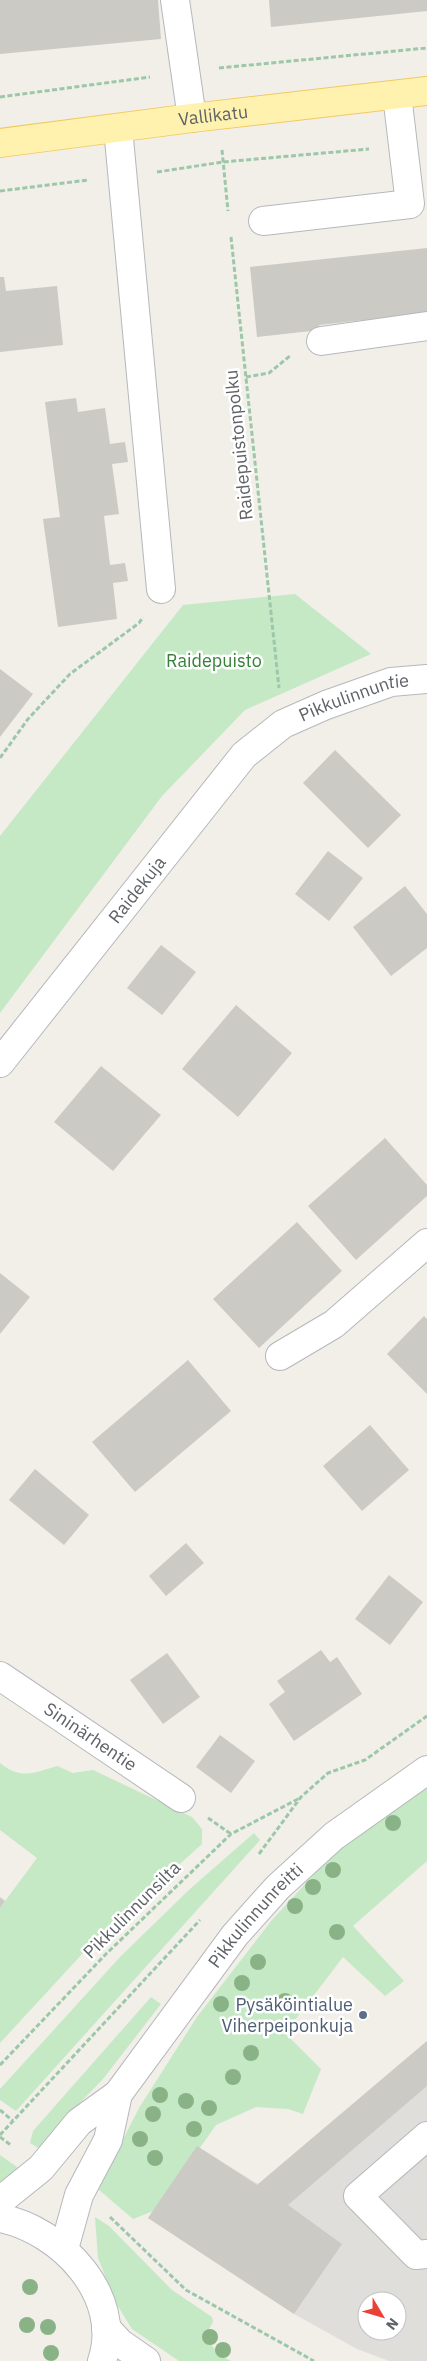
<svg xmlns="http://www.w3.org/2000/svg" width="427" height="2361" viewBox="0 0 427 2361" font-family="'IBM Plex Sans',sans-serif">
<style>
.industrial{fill:#e0deda;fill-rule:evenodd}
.green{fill:#c5e8c5}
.building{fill:#cccac5}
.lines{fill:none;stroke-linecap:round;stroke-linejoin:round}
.minor-casing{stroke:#b5b8bc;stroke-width:30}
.major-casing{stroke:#f2c960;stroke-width:30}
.path{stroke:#9cc7a9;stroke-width:3;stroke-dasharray:5 2.5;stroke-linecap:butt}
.minor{stroke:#fff;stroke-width:28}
.major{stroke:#fff2af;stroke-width:28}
.tree{fill:#89b387}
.service-dot{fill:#5c6f8a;stroke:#fff;stroke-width:2}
.labels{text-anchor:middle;stroke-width:5;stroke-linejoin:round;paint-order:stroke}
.street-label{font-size:18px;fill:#5f6368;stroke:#fff}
.park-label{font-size:18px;fill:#348238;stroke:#fff}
.service-label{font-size:18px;fill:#4e5e75;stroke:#fff;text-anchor:end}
</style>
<rect width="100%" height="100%" fill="#f1efe8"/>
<path class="industrial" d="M427,2041V2361H389L357,2349L294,2314L148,2218L197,2146L258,2184ZM367,2301H397V2331H367Z"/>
<path class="green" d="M295,594L371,654L245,710L162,796L0,1013V836L183,605Z
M0,1763C21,1780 33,1773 57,1766L73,1773L93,1770L192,1817L202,1829V1844L95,1940L0,2043V1908L37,1858L0,1830Z
M427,1786V1861L353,1926L404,1981L385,1996L343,1957L285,2033L321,2069L303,2114L288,2109L256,2107L216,2125L156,2210L133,2219L98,2189L139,2108L197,2017L272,1920L318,1870L350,1841Z
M254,1833L260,1840L16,2111L0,2100V2089L121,1956L191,1888Z
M151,1997L161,2004L103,2079L65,2118L40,2149L30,2143L33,2131Z
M0,2155L24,2172L0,2189Z
M95,2217L109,2226L172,2290L212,2317L213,2322L205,2336L219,2355L231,2361H179L132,2329L116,2303L98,2258Z"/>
<path class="building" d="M0,0H158L161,39L0,54Z
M269,0H427V11L271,27Z
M427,248V313L319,325L320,330L257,337L250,267Z
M0,277H4L6,291L57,286L63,345L0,352Z
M76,398L78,412L105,408L110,444L125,442L128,462L112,464L119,514L104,516L110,565L125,563L128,581L113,583L117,619L58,627L43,519L60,517L45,402Z
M0,669L33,694L0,737Z
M335,750L401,815L368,848L303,783Z
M328,851L363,878L329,921L295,894Z
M405,886L427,914V948L391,976L353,927Z
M161,945L196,972L162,1015L127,988Z
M236,1005L292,1053L238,1117L182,1069Z
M101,1066L161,1115L113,1171L54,1122Z
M385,1138L427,1185V1196L356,1260L308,1206Z
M297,1222L342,1271L259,1348L213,1299Z
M0,1273L30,1297L0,1334Z
M424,1316L427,1319V1394L387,1354Z
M188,1360L231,1411L135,1492L92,1442Z
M370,1425L409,1470L362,1511L323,1466Z
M35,1469L89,1515L64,1545L9,1500Z
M186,1543L204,1563L166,1596L149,1576Z
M389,1575L423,1602L390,1645L355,1619Z
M321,1650L330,1662L337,1657L362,1694L294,1741L269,1704L285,1692L277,1681Z
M167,1653L200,1697L163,1724L130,1680Z
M220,1735L255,1761L231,1793L196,1767Z
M0,1897L5,1901L0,1908Z
M427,2041V2086L288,2205L342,2244L294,2314L148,2218L197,2146L257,2185Z"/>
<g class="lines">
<g class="minor-casing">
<g id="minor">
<path d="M175,0L192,118"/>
<path d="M118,128L161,589"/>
<path d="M263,221L410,204L397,95"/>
<path d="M321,341L427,326"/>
<path id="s1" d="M0,1063L244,755L283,724L326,705L391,682L427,679"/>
<path d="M280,1356L334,1324L427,1243"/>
<path id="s2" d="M0,1676L181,1798"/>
<path d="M427,2136L358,2196L416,2255L427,2254"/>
<path id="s3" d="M0,2201L41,2168L79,2122L118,2094L235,1935L278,1887L334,1836L427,1770"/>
<path d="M0,2218C61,2230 124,2296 102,2361"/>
<path d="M64,2249L79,2195L108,2140L118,2094"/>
<path d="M106,2328L120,2343L146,2361"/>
</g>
</g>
<g class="major-casing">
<g id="major">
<path id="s4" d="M0,143L192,118L427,91"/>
</g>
</g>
<path class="path" d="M219,68L427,48
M0,97L150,77
M222,150L228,211
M157,172L223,162L369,149
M0,191L88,180
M231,237L279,688
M246,377L269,373L291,355
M0,758L28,719L70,674L139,623L143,617
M208,1818L231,1834
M259,1854L301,1797L328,1773L365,1760L427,1716
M0,2065L106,1954L231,1834L300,1798
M0,2110L13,2121
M0,2135L200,1920
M0,2137L12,2146
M110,2217L186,2290L314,2361"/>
<use href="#minor" class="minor"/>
<use href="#major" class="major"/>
</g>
<g class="tree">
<circle cx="393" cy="1823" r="8"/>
<circle cx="333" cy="1870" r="8"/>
<circle cx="313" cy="1887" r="8"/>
<circle cx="295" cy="1906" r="8"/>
<circle cx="337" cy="1932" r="8"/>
<circle cx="258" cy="1962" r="8"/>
<circle cx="242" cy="1983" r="8"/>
<circle cx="285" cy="2001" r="8"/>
<circle cx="221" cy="2004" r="8"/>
<circle cx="251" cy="2053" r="8"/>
<circle cx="233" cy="2077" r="8"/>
<circle cx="160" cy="2095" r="8"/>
<circle cx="186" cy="2101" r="8"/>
<circle cx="209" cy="2108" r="8"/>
<circle cx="153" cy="2114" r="8"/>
<circle cx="194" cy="2129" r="8"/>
<circle cx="140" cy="2139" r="8"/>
<circle cx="155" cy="2158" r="8"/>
<circle cx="30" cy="2287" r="8"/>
<circle cx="27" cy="2325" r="8"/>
<circle cx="48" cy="2327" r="8"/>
<circle cx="210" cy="2337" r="8"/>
<circle cx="223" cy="2350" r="8"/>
<circle cx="51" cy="2353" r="8"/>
</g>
<circle class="service-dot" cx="363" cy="2015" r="5"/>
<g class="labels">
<g class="street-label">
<text dy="6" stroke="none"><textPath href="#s4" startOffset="215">Vallikatu</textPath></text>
<text transform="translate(239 445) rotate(-96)" y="6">Raidepuistonpolku</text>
<text dy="6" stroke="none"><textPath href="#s1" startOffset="519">Pikkulinnuntie</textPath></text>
<text dy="6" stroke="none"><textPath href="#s1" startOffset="221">Raidekuja</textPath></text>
<text dy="6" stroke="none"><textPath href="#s2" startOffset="109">Sininärhentie</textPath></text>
<text transform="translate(132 1910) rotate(-45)" y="6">Pikkulinnunsilta</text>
<text dy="6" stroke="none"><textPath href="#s3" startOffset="386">Pikkulinnunreitti</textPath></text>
</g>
<g class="park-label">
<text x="214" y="667">Raidepuisto</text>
</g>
<g class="service-label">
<text x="353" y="2011">Pysäköintialue<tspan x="353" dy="21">Viherpeiponkuja</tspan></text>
</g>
</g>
<g transform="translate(382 2316) rotate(128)"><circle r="24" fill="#ffffff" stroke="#bfc1c3"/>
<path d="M0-4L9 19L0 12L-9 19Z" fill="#ea4335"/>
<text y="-8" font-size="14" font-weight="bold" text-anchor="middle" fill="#5f6368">N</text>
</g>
</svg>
